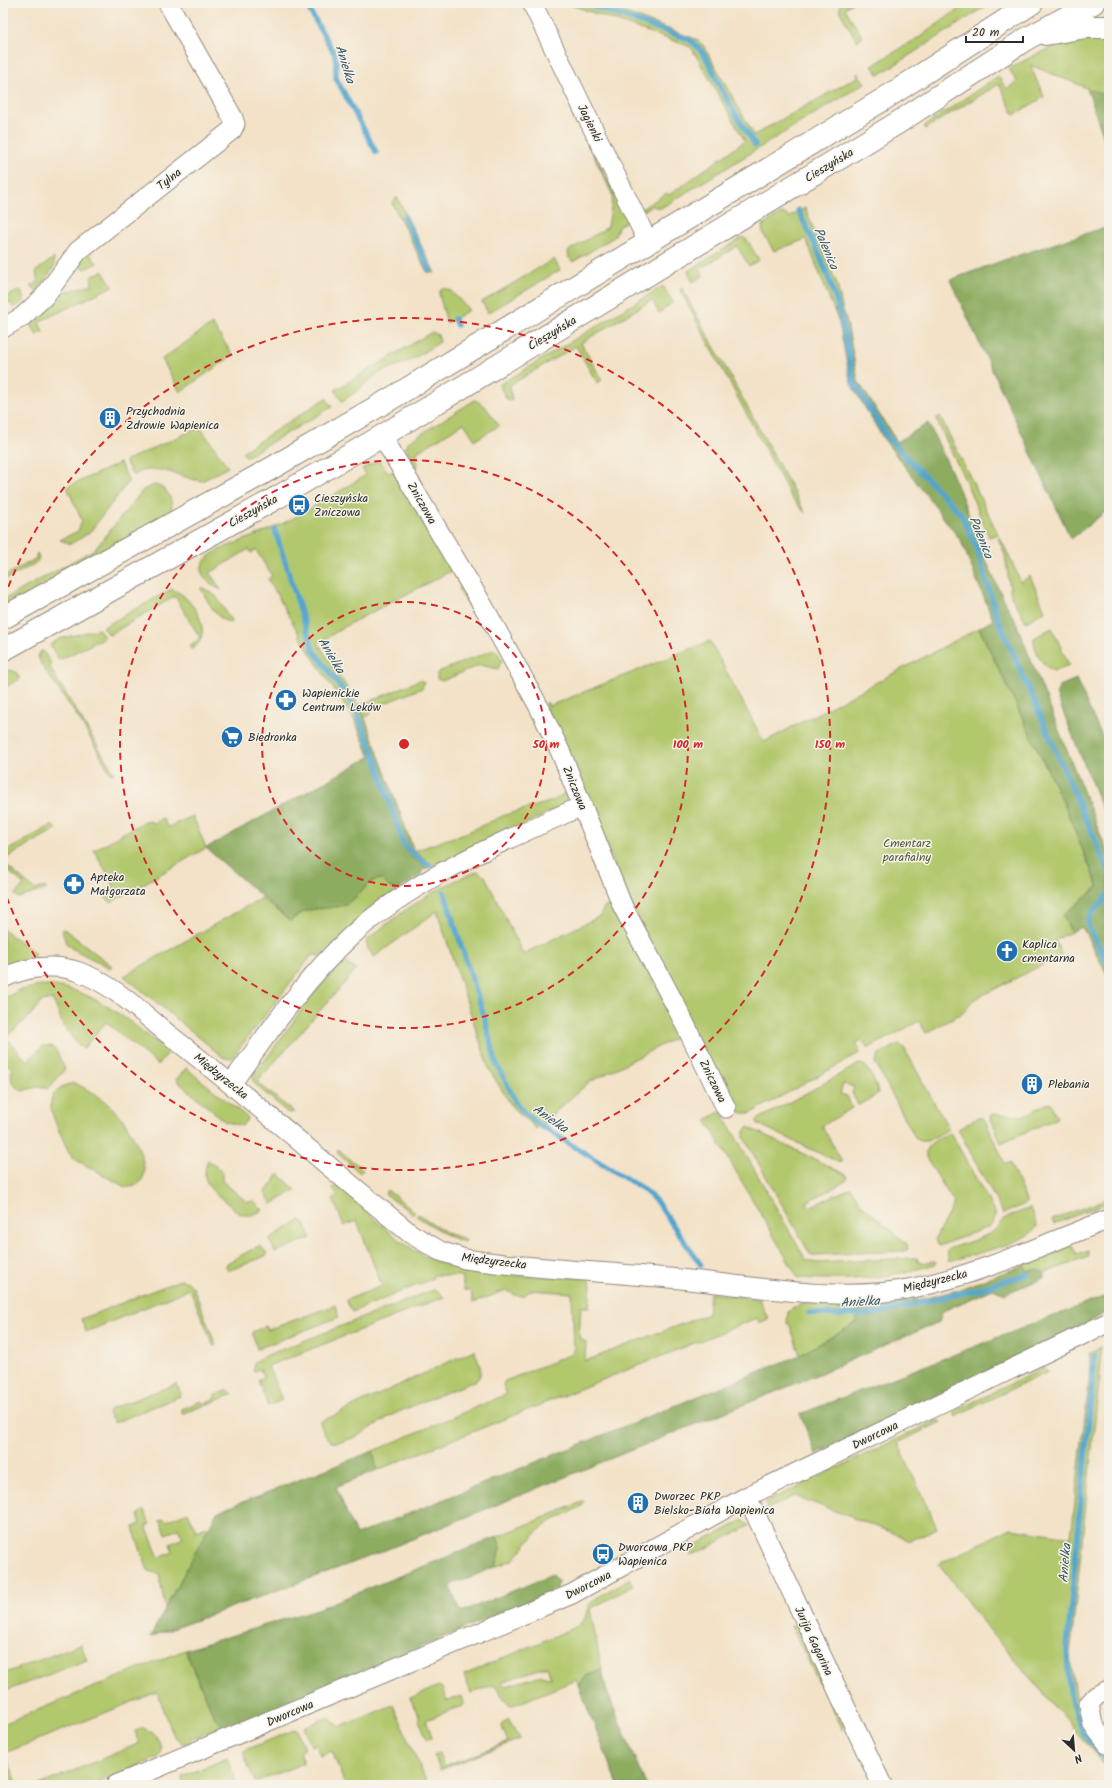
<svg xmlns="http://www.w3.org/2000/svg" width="1112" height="1788" viewBox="0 0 1112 1788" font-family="Kalam,sans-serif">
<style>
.green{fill:#b2c86d;stroke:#6e7a4c;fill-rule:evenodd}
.forest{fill:#8dac60;stroke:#5c6c46}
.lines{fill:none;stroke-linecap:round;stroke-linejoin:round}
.stream{stroke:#52a5cd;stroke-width:5.5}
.minor-casing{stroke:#8f867a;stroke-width:21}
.secondary-casing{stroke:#8f867a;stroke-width:24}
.minor{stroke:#fff;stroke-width:19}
.secondary{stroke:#fff;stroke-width:22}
.ring{fill:none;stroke:#d62828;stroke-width:2;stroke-dasharray:7 5}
.labels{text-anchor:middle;stroke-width:3;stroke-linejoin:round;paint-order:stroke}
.street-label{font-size:12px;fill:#2b2b2b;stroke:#f7f3e8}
.poi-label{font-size:12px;fill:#2b2b2b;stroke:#f7f3e8;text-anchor:start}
.park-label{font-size:12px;fill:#545a3f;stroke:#f7f3e8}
.water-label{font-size:13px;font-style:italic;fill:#395664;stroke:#f7f3e8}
.centre{fill:#d62828;stroke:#f7f3e8;stroke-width:2}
.ring-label{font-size:12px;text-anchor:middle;font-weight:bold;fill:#d62828;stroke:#f7f3e8;stroke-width:3;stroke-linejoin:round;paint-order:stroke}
</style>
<rect width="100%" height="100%" fill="#f7f3e8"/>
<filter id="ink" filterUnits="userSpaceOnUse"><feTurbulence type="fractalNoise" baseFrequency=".025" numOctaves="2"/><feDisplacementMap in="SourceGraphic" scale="8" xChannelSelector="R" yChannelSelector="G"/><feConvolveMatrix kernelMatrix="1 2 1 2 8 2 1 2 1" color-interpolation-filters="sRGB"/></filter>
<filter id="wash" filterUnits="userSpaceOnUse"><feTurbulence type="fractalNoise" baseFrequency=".012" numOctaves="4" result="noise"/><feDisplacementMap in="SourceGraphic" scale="16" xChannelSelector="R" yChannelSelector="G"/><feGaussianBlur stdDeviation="0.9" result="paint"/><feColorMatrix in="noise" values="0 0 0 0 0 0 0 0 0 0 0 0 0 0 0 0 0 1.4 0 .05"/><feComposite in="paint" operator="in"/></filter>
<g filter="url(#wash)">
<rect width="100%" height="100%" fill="#f3e2c8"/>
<path class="green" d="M565,3H599L698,40L703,45L754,135L859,76L857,73L865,83L661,208L652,206L642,212L641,209L667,193L669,195L745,141L691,47Z
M842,3H853L845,8L862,37L857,41L840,12V5Z
M967,3H991L879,75L872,66L921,36Z
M1090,39H1109V97L1030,65L1044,97L1014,115L999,84L925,129L924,126L998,76L1007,89L1017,82L1009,69C1035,54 1059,42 1090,39Z
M244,125L245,127L89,253L97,263L85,269L77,264L81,255L88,249L208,156Z
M593,154L595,155L628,220L619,226L614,237L573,262L569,258L568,251L608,227L613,196Z
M397,197L435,273L427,272L392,203Z
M805,208L837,284L842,307L834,310L806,239L774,251L763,233L762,225L783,213L789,217Z
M743,237L747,240L759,260L749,266L737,246L700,269L703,276L693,282L688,271Z
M54,258V267L37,291L30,286L38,283L36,271Z
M554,259L560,270L488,313L482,302Z
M102,271L113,286L39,322L43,332L36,335L30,320L53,298L65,292L92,285L91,277Z
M663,286L673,302L659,313L652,300L581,343L602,380L597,383L576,346L510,385L512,400L508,401L499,385Z
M442,288L450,290L469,310L447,323L439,294Z
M682,288L796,496L805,513L791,497L680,290Z
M21,290L24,301L14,308L9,302L3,304V298Z
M212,324L233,355L180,392L162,359Z
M432,332L438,335L440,342L411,360L377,374L356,392L342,401L335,390Z
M326,398L332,407L246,457L242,452Z
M475,400L485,406L499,426L475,440L464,423L417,452V467L414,469L422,484L419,485L406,463L412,459L406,448L408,442Z
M940,416L998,534L989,537L966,482L936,419Z
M200,427L228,467L202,481C178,478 156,460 133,476L125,461Z
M377,461L381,463L389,473L395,470L480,613L479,618L472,605L467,604L459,590L460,586L453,570L351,623L318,643L359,706L420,680L424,682L422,688L378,706L372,710L369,716L365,717L362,711L355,721L311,655L268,579L272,576L256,550L251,553L249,549L210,573L221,590C213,585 199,579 202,566C205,555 221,549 231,545C245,539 259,535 273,528C305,514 336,493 366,475L362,469Z
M120,463L129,481L89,533L70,544L60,540L78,531L82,521L67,487Z
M154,485C166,486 172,497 172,509L168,515L3,607V600L95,549L143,490Z
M1000,537L1021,582L1030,576L1045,611L1026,622L1011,596L1005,555L998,538Z
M37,553L39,558L36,563L3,581V577L35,559Z
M202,587L216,596L232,622C216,622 208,600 201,589Z
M172,589C191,596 217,633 192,649L189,646L200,638L175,596L109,635L103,627Z
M979,628L1064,804L1098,888L1063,915L1071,932L1055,940L1062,955L973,1000L962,1013L926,1033L919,1021L869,1048L862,1041L856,1044L859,1049L858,1054L751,1113H742L731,1105L650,946L545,707L547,702L549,706L710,641L764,742Z
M1052,628L1069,665L1054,671C1043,668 1033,649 1034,638Z
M99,629L104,638L59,660L50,645L59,639Z
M493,650H496L502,660L498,669L480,665L442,681L437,679V674L438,672Z
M41,651H43L51,664L49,666L114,773L111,774L81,722L41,664L38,656Z
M11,670L17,673L20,679L3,688V671Z
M565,793L568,795L566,803L562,806L443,864L441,861L433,865L414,851L468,832L505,815L553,801Z
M193,816L206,848L110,903L105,897L113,884L94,850L147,820L154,823L162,818L168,827Z
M52,825L56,829L5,859L8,867L35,890L44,887L47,889L19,898L15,895L24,884L3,867V853Z
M478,871L483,876H485L523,954L600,916L604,907L609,905L614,908L617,916L683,1034L588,1083L536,1129L513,1108L489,1069L437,911L374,957L368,949L366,941C399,913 437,886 478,871Z
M375,879H381L390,888L398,890L320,956L312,955L232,1058H224L124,976L261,898L290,921C302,911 312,909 328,907C331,907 337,907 340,906C354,901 363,887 375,879Z
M3,929L34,952V958L3,964Z
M64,929L112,966L110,968L71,948L66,943L62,930Z
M343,961L356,970L257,1082L294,1112L288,1113L256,1085L253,1081L254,1075L314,993Z
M43,985C92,986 132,1024 169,1052L158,1065L106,1022L83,1049C76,1042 68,1034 63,1025C59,1016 57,1007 52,999L42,1001L29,1017L6,1037L27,1061L43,1046H52L57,1052L65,1069L48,1089L40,1086L22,1091C11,1085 10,1080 12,1069L3,1059V999L20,990Z
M899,1044L904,1048L949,1129L927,1141H920L915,1137L875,1063L879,1054Z
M859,1064L864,1065C870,1072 877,1084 878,1093L872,1098L858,1105L852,1093L854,1087L843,1084L840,1094L847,1096L852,1108L822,1126L842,1161L840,1163L758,1124L757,1120Z
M186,1068L248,1118L242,1126L224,1121L176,1080Z
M74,1083C91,1090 109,1103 121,1117C133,1132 164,1189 125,1187L76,1160C68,1153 65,1143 60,1133C50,1111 41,1090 74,1083Z
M1050,1102L1057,1118L1001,1143L990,1116L993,1114L1023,1116Z
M721,1111L806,1260L817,1263L914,1258H917L919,1263L935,1261L936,1264C914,1270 892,1276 869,1278C845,1280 821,1279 798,1278L706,1120Z
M977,1118H983L985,1120L1005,1164L1010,1163L1027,1203L1003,1214L958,1129Z
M748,1127L845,1174L847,1178L846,1181L807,1202L809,1207L851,1188L861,1204L907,1244L908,1249L905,1251L813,1255L810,1254L744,1138V1131Z
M951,1133L995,1213C995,1220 993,1223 988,1227L939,1246L935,1239L954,1203L926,1157C923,1143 941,1138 951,1133Z
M338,1149L363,1170L360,1173L337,1153Z
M208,1160L222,1171V1181L247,1202L254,1201L263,1210C257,1213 252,1216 245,1215C238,1214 232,1208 227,1203C211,1190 199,1182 208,1160Z
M279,1174L296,1190L272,1204L265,1193Z
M339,1186C363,1208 387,1233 414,1250C463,1281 533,1275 589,1278L591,1284L589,1307H581L579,1339L586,1342L585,1361L708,1314L710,1293L759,1299L768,1319L759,1323L757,1318L377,1470L373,1451L507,1394L503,1385L505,1381L567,1356L574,1351L572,1293L530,1290L524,1296L515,1295L506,1290L473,1303L471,1291L464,1290L461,1276L433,1275L432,1279L352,1312L346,1300L382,1286L357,1221L344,1226L333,1199L338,1195L331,1188Z
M387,1190L415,1212L413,1214L385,1194Z
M1109,1198V1202L1054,1224L1052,1220Z
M1030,1208L1037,1226C1032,1242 966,1256 949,1261L947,1251L950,1248C965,1243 999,1235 1003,1219Z
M418,1214L449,1234L466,1239L464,1242L448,1236L416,1216Z
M301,1220L305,1223L311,1238L275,1252L270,1241V1238Z
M260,1245L268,1255L228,1271L226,1266L227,1263Z
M1072,1245L1077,1255L1088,1251L1089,1257L1044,1273L1036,1270H1026L1024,1265Z
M180,1280L188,1282L193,1287L216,1345L214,1347L190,1289L86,1332L81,1319Z
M433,1290L438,1291L444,1297L268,1366L282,1400L268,1406L258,1380L263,1377L260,1369L254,1371C252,1364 255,1362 260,1358Z
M801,1303L845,1304L846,1306L859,1307V1318L857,1323L800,1355L789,1323L787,1324L788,1312Z
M335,1305L339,1317L257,1349L252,1332L266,1326L268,1330Z
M1100,1347L1101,1363L1070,1655L1076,1696L1084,1706L1109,1751V1770L985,1625L939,1564L1011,1528L1071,1537L1091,1365L1089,1353Z
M474,1350C478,1360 485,1371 477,1380C449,1392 419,1402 392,1415C374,1425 353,1444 331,1442L324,1434L320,1422Z
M1044,1368L1048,1372L955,1416V1411Z
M176,1384L181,1393L180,1396L114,1423L108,1413L110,1409Z
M228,1390L233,1394L182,1414V1409L201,1401L203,1404L215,1398V1395Z
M937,1420L941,1422L898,1443L937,1528L909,1541L901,1536L795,1496L767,1509L766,1502Z
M584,1501L582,1506L552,1521L539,1530L513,1560L495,1567C500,1556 502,1548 497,1537Z
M144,1510L150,1524L146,1526L159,1558L173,1552L170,1544L183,1538L178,1529L166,1534L160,1520L164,1519L166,1521L188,1512L196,1531L207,1527L209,1528L165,1608L159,1574L148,1571L134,1531V1527L140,1524L138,1515Z
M744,1520L749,1526L691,1556L689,1548Z
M629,1579L633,1586L590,1609L602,1670L586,1676L579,1687L576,1680L512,1706L509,1705L494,1685L471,1693L464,1675L578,1626L585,1618L588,1606L596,1598ZM547,1666L551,1678L542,1675L506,1686L502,1682Z
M796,1624L844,1724L843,1730L791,1626Z
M81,1644L87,1660L3,1692V1674Z
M185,1650L215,1718L223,1726L190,1739L192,1744L182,1743L174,1736L157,1692L5,1753L18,1785H3V1724Z
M439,1686L442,1688L447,1701L461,1696L464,1705L426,1720L432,1737L427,1739L419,1720V1713H417L410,1698Z
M393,1705L428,1785H345L332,1751L320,1756L316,1745L311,1746L304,1727L328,1717L340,1727Z
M508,1719L520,1739L440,1770L434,1755L439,1753L444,1767L508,1742L501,1725Z
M143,1728C156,1732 166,1746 158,1758L93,1785H39L140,1743L135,1731Z
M294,1730H297L304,1749L300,1751L304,1763L255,1782L243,1753L245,1750Z
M227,1758L230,1762L236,1785H183L182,1777Z"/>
<path class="forest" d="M1087,88L1109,97V154Z
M1109,226V509L1071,539L950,280L1004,260Z
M842,307L847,322L858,381L897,442L928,423C938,444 949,465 958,487C976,532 990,578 1015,620L1109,856V978L1082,927L1071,932L1063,915L1098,887L1064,804L979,628L993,620L961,541L883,438L851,384L839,323L834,310Z
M1076,679L1109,752V826L1056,694L1060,686Z
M362,710L414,851L411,857L428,868L421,871L422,874L398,890L390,888L381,879C366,880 361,896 349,902C327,914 312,901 290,921L206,848L370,757L355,721Z
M1024,1265L1027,1271L1036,1270L1044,1273V1278L1004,1294L993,1289L943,1311L939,1322L807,1379L363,1559L150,1637L217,1512L373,1451L377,1470L336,1487L356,1535L800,1355L856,1323L859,1307L922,1299L954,1291Z
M1103,1297L1108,1310L1097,1318L816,1454L800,1414Z
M497,1537C502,1548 500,1556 495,1567L453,1584L450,1587L461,1612L552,1575L558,1580L557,1589L230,1728L223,1726L215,1718L185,1650L317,1609Z
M602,1670L607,1692L646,1785H618L579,1687L586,1676Z"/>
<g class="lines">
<path class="stream" d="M307,3L310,11L334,53L336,60V78L376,152
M584,3L688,39C707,51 713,74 723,92C733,110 744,128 755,145
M798,210C816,245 833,283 842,322C847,342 850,363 854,383L888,438L961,514L976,546L998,619L1109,872
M404,217L430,270
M454,319L457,325
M275,530L313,650L345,693L356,711L375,757L403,843L410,852L430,866
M444,892L484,1016L496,1063L518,1106L533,1121L643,1189L656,1201L701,1265
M1109,893C1103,906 1087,910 1088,925L1109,968
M809,1313L840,1315L874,1314L975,1290L1028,1274
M1095,1355L1067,1647C1068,1674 1068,1707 1083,1732C1090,1744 1100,1753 1109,1763"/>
</g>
</g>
<g filter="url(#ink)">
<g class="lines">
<g class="minor-casing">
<path id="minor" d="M532,3L648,242
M3,328L22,317L44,297L78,251L232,130L235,124L233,118L168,3
M382,436L485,609L539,707L561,753L623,907L678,1010L726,1108
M3,978C26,967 55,963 79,972C113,984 141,1012 168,1034C251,1098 329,1168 411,1234L440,1251L465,1259C539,1270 615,1272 689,1280C764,1287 838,1303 913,1288C981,1274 1045,1244 1109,1219
M231,1084C268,1033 305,979 351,936C417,876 502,842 582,806
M746,1497L753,1509L882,1785
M1109,1689L1096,1696L1089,1704L1093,1725L1109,1745
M116,1785L572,1594L746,1497L1109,1322"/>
</g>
<g class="secondary-casing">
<path id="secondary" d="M1046,34L1086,27H1109
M3,618L265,472L392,398L884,99L1032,3
M3,650L278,497L382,436L899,122L1026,39L1093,3"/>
</g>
<use href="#minor" class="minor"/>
<use href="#secondary" class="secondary"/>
</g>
</g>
<g class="ring">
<circle cx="404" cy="744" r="142"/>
<circle cx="404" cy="744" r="284"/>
<path d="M4 598A426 426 0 1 1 4 890"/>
</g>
<defs>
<g id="building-disc" transform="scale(1.15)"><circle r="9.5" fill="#1f6fb2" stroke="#f7f3e8"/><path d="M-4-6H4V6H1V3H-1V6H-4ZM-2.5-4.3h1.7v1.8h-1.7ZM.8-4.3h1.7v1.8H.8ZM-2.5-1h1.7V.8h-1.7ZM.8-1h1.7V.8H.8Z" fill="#fff"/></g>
<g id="bus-disc" transform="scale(1.15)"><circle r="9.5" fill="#1f6fb2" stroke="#f7f3e8"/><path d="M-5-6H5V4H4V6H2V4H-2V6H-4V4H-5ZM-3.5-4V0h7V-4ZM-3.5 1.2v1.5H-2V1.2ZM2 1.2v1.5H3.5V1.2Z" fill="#fff"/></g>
<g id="pharmacy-disc" transform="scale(1.15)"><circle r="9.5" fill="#1f6fb2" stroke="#f7f3e8"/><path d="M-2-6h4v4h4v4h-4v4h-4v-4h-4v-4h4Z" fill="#fff"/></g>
<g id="supermarket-disc" transform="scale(1.15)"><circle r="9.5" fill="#1f6fb2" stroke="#f7f3e8"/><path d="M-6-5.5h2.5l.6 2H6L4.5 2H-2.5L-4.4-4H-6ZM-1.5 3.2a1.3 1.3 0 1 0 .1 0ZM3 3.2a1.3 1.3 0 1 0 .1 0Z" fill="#fff"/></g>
<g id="church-disc" transform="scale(1.15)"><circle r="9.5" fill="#1f6fb2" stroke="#f7f3e8"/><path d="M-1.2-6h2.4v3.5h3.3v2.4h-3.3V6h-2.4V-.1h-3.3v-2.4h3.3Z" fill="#fff"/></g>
</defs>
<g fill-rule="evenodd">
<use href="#building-disc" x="110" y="418"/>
<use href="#bus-disc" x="299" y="505"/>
<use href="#pharmacy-disc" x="286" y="700"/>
<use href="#supermarket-disc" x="232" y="737"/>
<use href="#pharmacy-disc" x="74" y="884"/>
<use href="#church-disc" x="1007" y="951"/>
<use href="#building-disc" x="1032" y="1084"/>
<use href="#building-disc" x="638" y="1503"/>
<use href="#bus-disc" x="603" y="1554"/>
</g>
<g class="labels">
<g class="street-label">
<text transform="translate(590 123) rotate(64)" y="4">Jagienki</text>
<text transform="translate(829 165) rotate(-31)" y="4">Cieszyńska</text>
<text transform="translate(169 179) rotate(-38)" y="4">Tylna</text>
<text transform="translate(552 333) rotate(-31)" y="4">Cieszyńska</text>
<text transform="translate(422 503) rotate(60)" y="4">Zniczowa</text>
<text transform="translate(253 511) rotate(-29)" y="4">Cieszyńska</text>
<text transform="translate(575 788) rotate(68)" y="4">Zniczowa</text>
<text transform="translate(221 1076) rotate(39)" y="4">Międzyrzecka</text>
<text transform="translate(713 1081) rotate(64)" y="4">Zniczowa</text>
<text transform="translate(494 1261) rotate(7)" y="4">Międzyrzecka</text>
<text transform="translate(935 1281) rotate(-14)" y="4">Międzyrzecka</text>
<text transform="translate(875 1435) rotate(-26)" y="4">Dworcowa</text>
<text transform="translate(588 1585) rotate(-27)" y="4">Dworcowa</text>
<text transform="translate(814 1641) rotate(65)" y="4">Jurija Gagarina</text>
<text transform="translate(290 1713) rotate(-23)" y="4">Dworcowa</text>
</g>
<g class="poi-label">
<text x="126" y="415">Przychodnia<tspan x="126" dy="14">Zdrowie Wapienica</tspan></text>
<text x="314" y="502">Cieszyńska<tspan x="314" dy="14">Zniczowa</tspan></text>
<text x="302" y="697">Wapienickie<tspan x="302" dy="14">Centrum Leków</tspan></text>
<text x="248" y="741">Biedronka</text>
<text x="90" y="881">Apteka<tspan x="90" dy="14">Małgorzata</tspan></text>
<text x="1022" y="948">Kaplica<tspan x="1022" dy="14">cmentarna</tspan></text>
<text x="1048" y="1088">Plebania</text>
<text x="654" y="1500">Dworzec PKP<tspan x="654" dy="14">Bielsko-Biała Wapienica</tspan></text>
<text x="618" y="1551">Dworcowa PKP<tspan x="618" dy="14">Wapienica</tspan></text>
</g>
<g class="park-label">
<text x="907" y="847">Cmentarz<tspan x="907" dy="14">parafialny</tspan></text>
</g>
<g class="water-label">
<text transform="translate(346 64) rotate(73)" y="5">Anielka</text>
<text transform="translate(827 248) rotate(67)" y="5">Palenica</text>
<text transform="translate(982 537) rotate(68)" y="5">Palenica</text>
<text transform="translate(332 655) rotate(59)" y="5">Anielka</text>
<text transform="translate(551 1118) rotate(35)" y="5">Anielka</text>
<text transform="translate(860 1301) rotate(-3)" y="5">Anielka</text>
<text transform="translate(1064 1563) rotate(-85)" y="5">Anielka</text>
</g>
</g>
<circle cx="404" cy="744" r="6" class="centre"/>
<g class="ring-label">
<text x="546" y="748">50 m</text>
<text x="688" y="748">100 m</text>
<text x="830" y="748">150 m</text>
</g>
<rect width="1112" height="1788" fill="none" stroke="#f7f3e8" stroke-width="16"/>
<g transform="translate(1074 1750) rotate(154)" stroke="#f7f3e8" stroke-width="3" paint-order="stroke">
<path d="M0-3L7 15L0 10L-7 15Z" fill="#2b2b2b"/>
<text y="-6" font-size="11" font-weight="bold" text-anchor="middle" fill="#2b2b2b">N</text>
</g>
<path d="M966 36v6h57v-6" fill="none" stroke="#2b2b2b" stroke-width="2"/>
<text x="972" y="36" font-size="12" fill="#2b2b2b" stroke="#f7f3e8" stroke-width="3" paint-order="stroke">20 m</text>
</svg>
